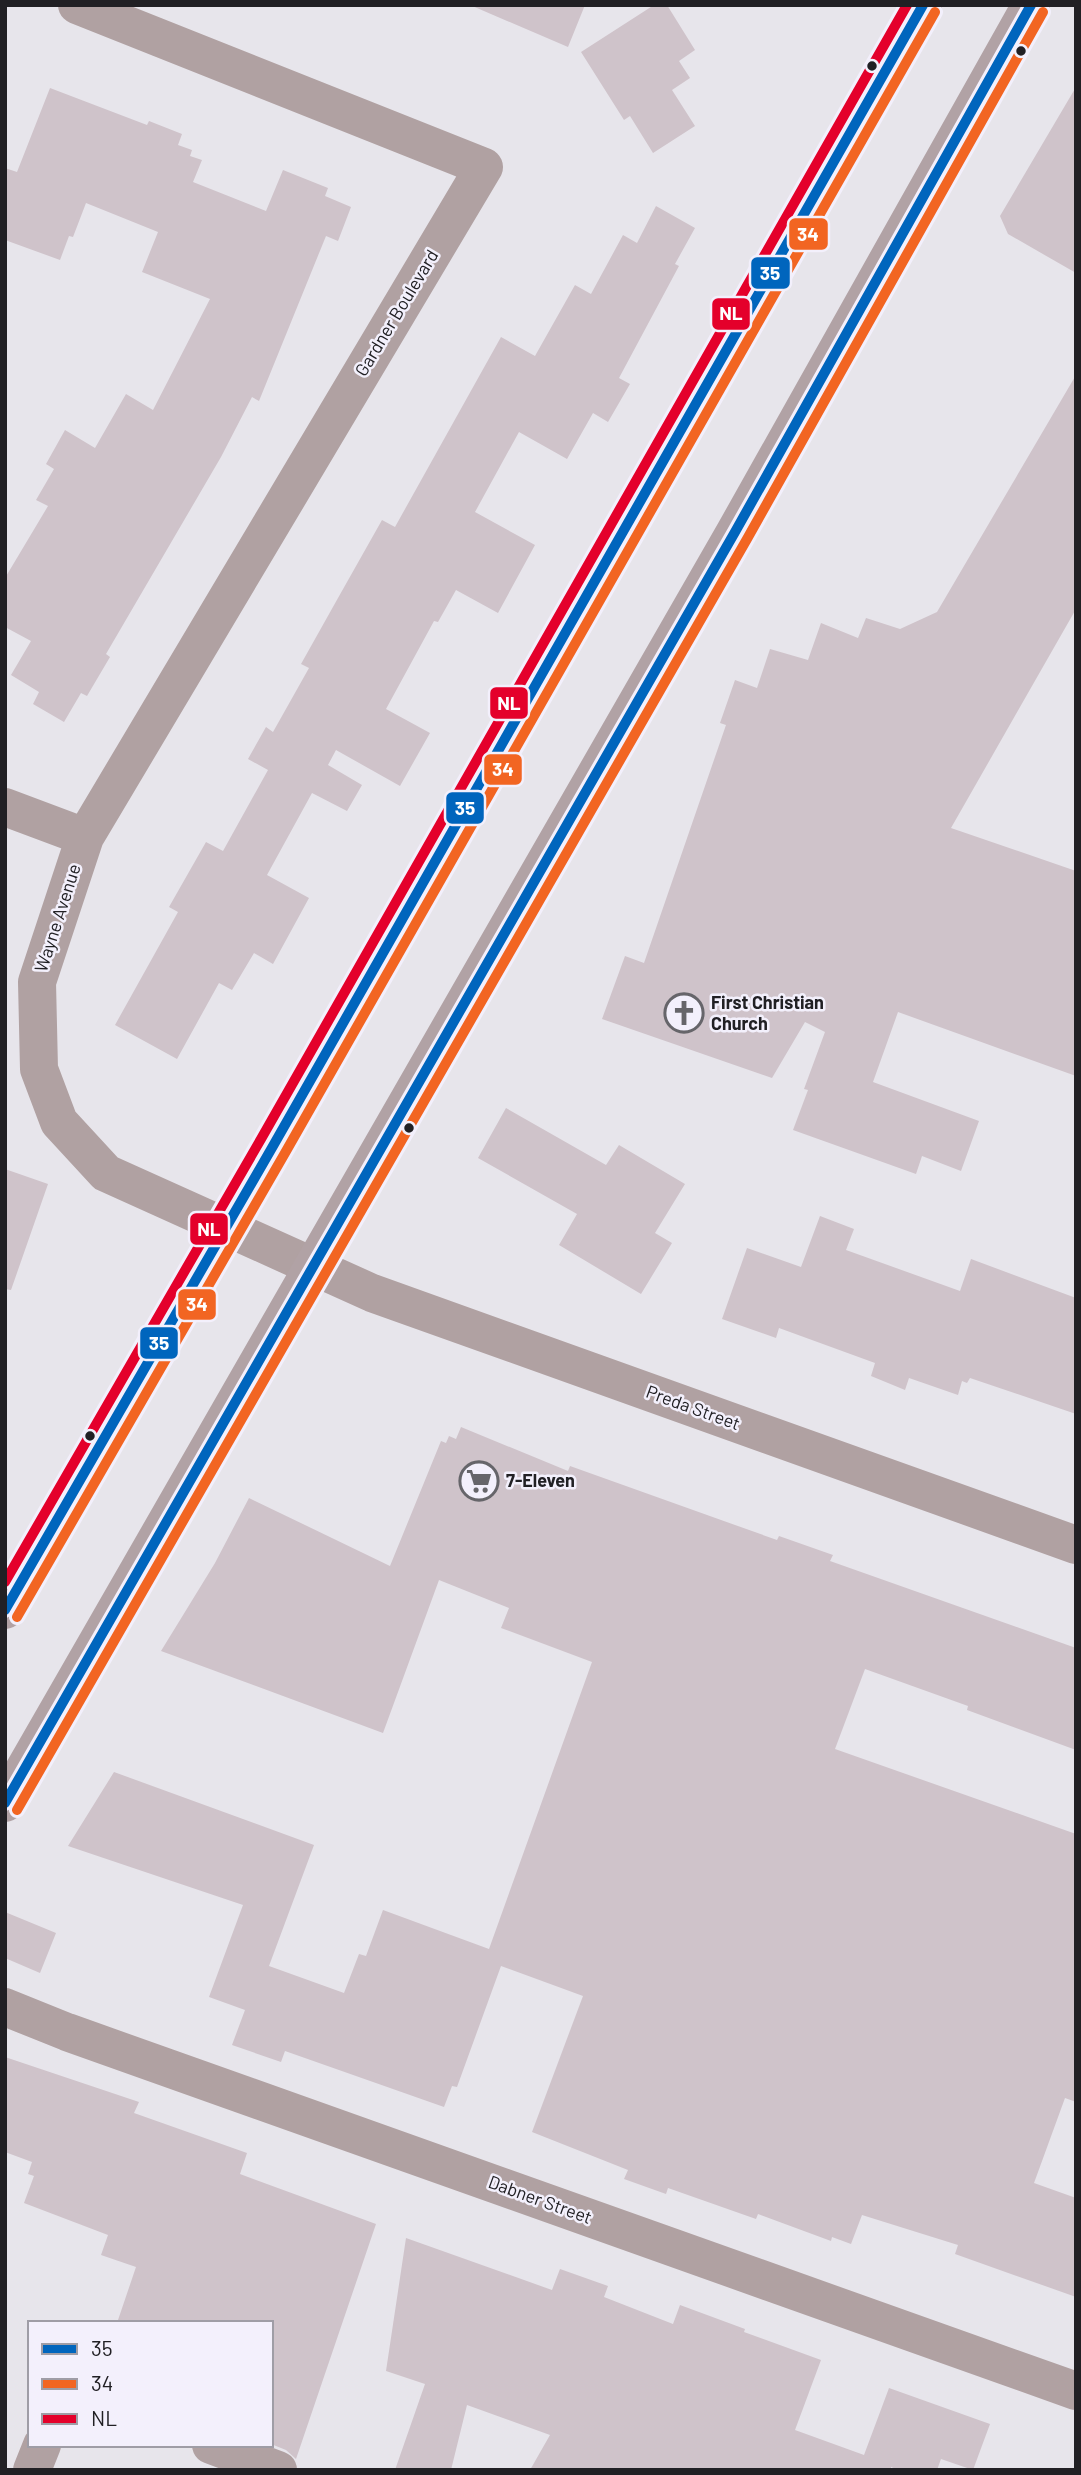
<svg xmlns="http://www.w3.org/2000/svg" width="1081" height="2475" viewBox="0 0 1081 2475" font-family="Barlow,sans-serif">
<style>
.building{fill:#cfc3ca}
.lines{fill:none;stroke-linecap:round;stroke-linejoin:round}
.minor{stroke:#b0a1a2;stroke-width:38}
.primary{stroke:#b1a2a5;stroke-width:38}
.bus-1-casing{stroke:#f3f0fc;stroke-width:16}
.bus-2-casing{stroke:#f3f0fc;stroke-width:16}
.bus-3-casing{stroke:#f3f0fc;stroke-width:16}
.bus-1{stroke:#0065bd;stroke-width:10}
.bus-2{stroke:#f26522;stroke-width:10}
.bus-3{stroke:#e4002b;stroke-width:10}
.bus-dot{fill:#212024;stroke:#f3f0fc;stroke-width:2.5}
.labels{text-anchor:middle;stroke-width:5;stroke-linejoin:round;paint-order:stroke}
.street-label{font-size:18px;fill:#212024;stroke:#f3f0fc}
.poi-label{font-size:18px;font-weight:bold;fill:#212024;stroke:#f3f0fc;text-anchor:start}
.line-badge{stroke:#f3f0fc;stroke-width:2.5}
.badge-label{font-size:19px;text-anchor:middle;font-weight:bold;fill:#fff}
</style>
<rect width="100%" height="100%" fill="#e7e5eb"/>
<path class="building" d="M470,5H585L568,47Z
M654,5H667L695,50L679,61L690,78L672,90L695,126L653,153L630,116L624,120L581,52Z
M1076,87V273L1008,234L1000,216Z
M50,88L147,125L149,121L182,134L178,145L192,150L190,156L202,160L193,182L266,211L283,170L328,188L325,196L351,207L338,241L326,236L259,401L252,397L221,457L106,654L110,657L87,696L81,693L64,722L33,704L39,692L11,675L31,641L5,627V578L48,506L36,500L54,469L46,464L65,430L95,448L126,394L153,410L210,299L142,272L158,232L86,203L73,237L69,236L60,260L5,240V168L17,172Z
M656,206L695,228L675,264L679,266L619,378L630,384L608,422L593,413L567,459L519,432L475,512L535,545L498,613L456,590L438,622L434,621L386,709L430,733L400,786L336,750L328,765L362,785L347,811L312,793L267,875L309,898L273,964L254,953L232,990L219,983L177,1059L115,1025L178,912L169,907L206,842L223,851L268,770L248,759L266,727L273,732L309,668L301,664L338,598L382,520L395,527L501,337L535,356L575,285L591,294L623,235L637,243Z
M1076,375V609L951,828L1076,871V1076L898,1012L873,1082L979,1121L961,1171L922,1156L916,1174L793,1130L808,1090L804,1089L825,1032L805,1022L772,1078L602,1019L625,956L644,963L726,725L720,723L735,680L757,688L770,649L808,660L821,623L858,638L866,618L900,629L937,612Z
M506,1108L606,1165L619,1145L685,1184L655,1233L672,1243L641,1294L559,1245L577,1214L478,1158Z
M5,1169L48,1184L11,1290L5,1289Z
M820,1216L854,1229L846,1250L960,1291L971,1259L1076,1298V1414L970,1378L967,1383L962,1381L958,1395L909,1378L905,1390L871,1376L875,1363L779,1328L776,1338L722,1319L747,1248L801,1267Z
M461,1427L568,1471L570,1466L777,1540L779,1536L833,1555L830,1561L1076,1648V1750L967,1710L968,1706L865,1669L835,1749L1076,1834V2102L1065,2098L1034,2183L1076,2198V2297L955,2254L958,2245L862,2215L851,2244L832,2237L831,2241L758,2214L756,2219L668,2188L666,2194L624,2179L628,2170L532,2132L583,1996L501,1966L457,2087L452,2086L444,2107L285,2051L281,2062L232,2045L245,2010L209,1997L243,1905L68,1846L114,1772L314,1845L269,1966L344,1993L359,1954L366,1956L383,1910L489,1949L592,1662L501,1628L509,1608L439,1580L383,1733L161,1651L215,1563L249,1498L390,1566L441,1441L446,1443L449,1436L456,1439Z
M5,1912L56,1933L40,1973L5,1958Z
M5,2057L139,2102L134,2113L247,2153L240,2174L376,2224L296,2459L286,2450L271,2444V2323H117L136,2267L101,2255L108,2235L24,2203L34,2176L28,2174L32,2162L5,2152Z
M406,2238L552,2290L560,2269L608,2286L604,2297L673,2324L680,2305L745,2329L744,2332L821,2360L795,2430L864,2455L889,2388L990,2424L973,2470L941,2459L937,2470H898L891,2467V2470H530L550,2435L467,2405L451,2470H395L425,2384L386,2371Z"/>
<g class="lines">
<path class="minor" d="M77,5L484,167L85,837L37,982L39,1069L59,1122L106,1173L372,1293L1076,1545
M5,807L85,837
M5,2007L67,2032L1076,2391
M211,2445L278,2470
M32,2470L42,2445"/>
<path class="primary" d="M5,1610L273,1146L923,5
M5,1803L735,532L1031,5"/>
<g class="bus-1-casing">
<path id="bus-1" d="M5,1610L273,1146L923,5
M5,1803L735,532L1031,5"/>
</g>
<g class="bus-2-casing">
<path id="bus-2" d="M17,1617L285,1153L935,12
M17,1810L747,539L1043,12"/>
</g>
<g class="bus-3-casing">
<path id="bus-3" d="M5,1582L261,1139L907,5"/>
</g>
<use href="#bus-1" class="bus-1"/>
<use href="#bus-2" class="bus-2"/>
<use href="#bus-3" class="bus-3"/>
</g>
<defs>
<g id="church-ring" transform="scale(2.0125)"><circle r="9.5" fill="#f3f0fc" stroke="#66656a" stroke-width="1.5"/><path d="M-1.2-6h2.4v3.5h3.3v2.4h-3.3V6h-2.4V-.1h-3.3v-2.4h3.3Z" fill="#66656a"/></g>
<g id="supermarket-ring" transform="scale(2.0125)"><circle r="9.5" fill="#f3f0fc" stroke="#66656a" stroke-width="1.5"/><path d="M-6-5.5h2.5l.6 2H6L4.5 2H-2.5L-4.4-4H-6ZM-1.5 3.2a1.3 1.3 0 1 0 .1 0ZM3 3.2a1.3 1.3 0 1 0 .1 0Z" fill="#66656a"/></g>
</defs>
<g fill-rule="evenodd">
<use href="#church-ring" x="684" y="1013"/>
<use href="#supermarket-ring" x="479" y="1481"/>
</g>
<g class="bus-dot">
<circle cx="1021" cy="51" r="6"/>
<circle cx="872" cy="66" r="6"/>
<circle cx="409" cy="1128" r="6"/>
<circle cx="90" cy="1436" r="6"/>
</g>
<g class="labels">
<g class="street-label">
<text transform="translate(397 313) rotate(-59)" y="6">Gardner Boulevard</text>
<text transform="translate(58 918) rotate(-72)" y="6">Wayne Avenue</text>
<text transform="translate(693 1408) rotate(20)" y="6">Preda Street</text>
<text transform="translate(540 2200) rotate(20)" y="6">Dabner Street</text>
</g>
<g class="poi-label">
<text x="711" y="1009">First Christian<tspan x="711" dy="21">Church</tspan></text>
<text x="506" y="1487">7-Eleven</text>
</g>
</g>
<g class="line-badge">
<rect x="788" y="217" width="41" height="34" rx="7" fill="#f26522"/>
<rect x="750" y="256" width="41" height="34" rx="7" fill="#0065bd"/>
<rect x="711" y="297" width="40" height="34" rx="7" fill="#e4002b"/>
<rect x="489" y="686" width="40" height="34" rx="7" fill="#e4002b"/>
<rect x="483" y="753" width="40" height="33" rx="7" fill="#f26522"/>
<rect x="445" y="791" width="40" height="34" rx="7" fill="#0065bd"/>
<rect x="189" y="1212" width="40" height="34" rx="7" fill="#e4002b"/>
<rect x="177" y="1288" width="40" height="33" rx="7" fill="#f26522"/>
<rect x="139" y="1326" width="40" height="34" rx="7" fill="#0065bd"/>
</g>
<g class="badge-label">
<text x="808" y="241">34</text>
<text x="770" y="280">35</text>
<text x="731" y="320">NL</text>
<text x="509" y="710">NL</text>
<text x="503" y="776">34</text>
<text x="465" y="815">35</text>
<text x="209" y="1236">NL</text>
<text x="197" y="1311">34</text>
<text x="159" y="1350">35</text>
</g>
<rect width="1081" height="2475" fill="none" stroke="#212024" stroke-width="14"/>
<rect x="28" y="2321" width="245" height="126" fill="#f3f0fc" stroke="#9f9da6" stroke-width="2"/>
<rect x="42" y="2344" width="35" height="10" fill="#0065bd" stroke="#9f9da6" stroke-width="2"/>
<text x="91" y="2356" font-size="21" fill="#212024">35</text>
<rect x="42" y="2379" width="35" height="10" fill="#f26522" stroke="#9f9da6" stroke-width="2"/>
<text x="91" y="2391" font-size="21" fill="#212024">34</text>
<rect x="42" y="2414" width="35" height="10" fill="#e4002b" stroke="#9f9da6" stroke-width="2"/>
<text x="91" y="2426" font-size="21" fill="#212024">NL</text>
</svg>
